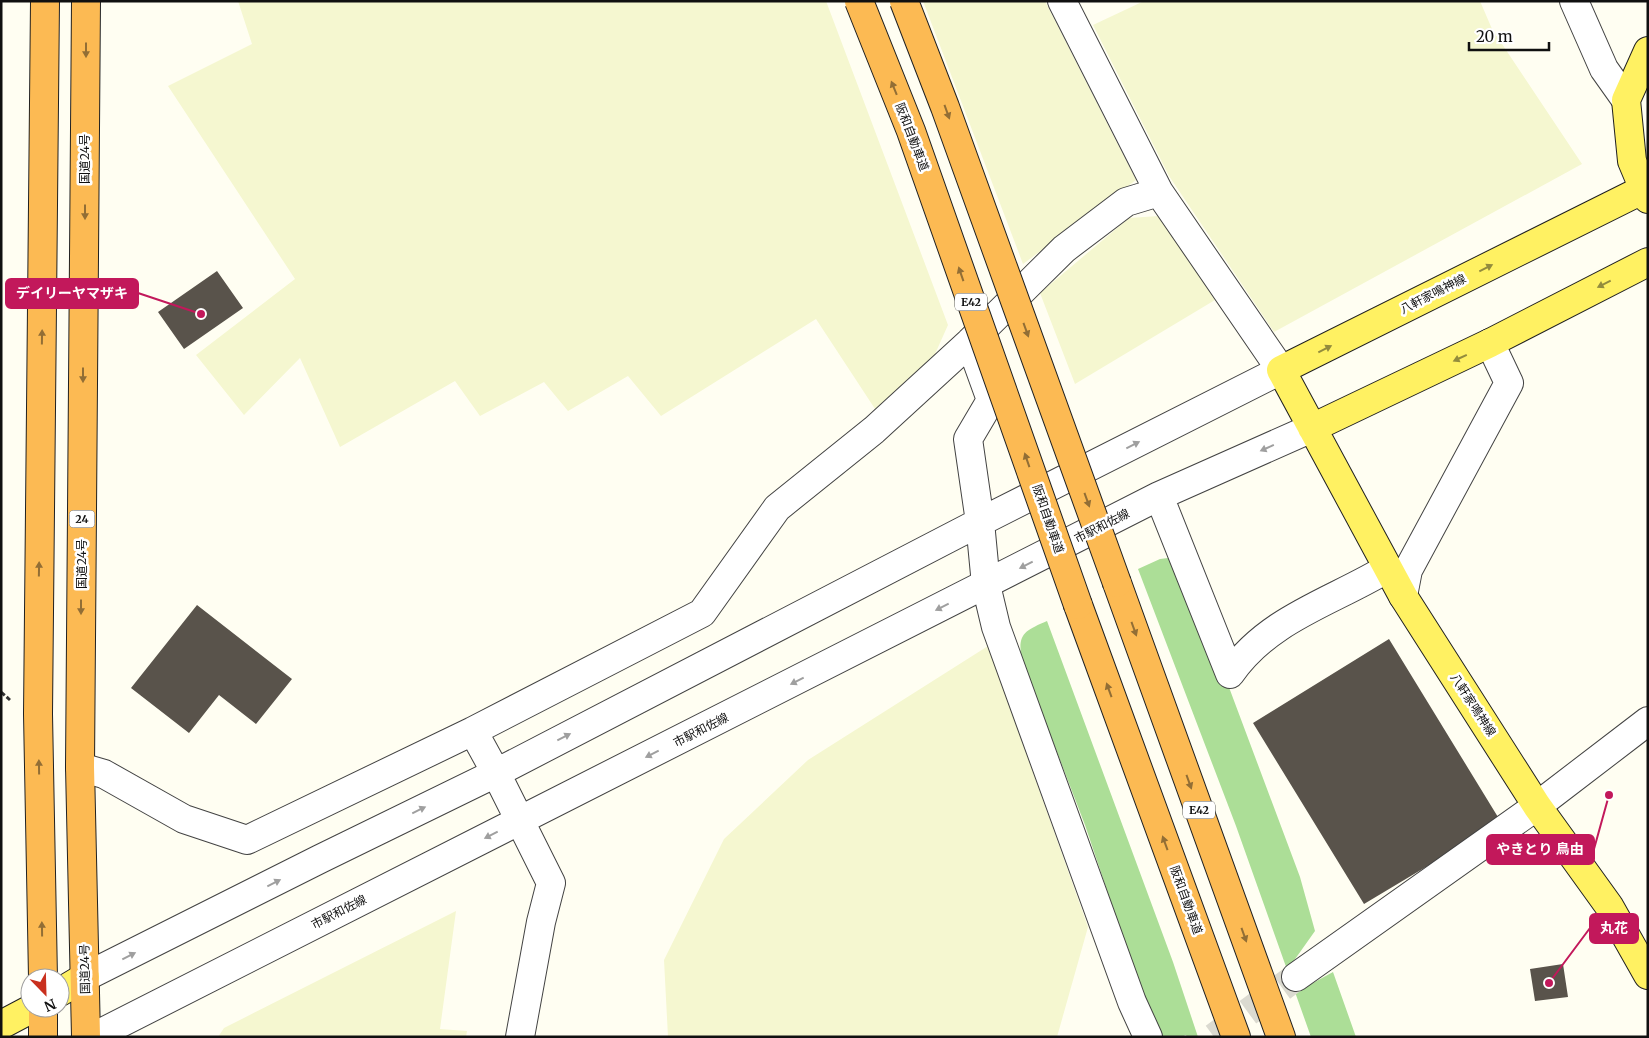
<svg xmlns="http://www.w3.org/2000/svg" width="1649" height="1038" viewBox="0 0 1649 1038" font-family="Merriweather,'Noto Sans JP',serif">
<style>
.farmland{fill:#f5f7d0}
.forest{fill:#acde97}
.building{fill:#59534b}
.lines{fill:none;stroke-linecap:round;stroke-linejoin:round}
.minor-tunnel{stroke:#dbdad0;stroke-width:28;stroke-dasharray:28 14;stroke-linecap:butt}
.minor-casing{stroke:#434343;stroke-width:30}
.major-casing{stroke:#212121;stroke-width:30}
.highway-casing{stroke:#212121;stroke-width:30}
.path{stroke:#323232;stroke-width:3;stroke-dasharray:5 2.5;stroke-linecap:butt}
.minor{stroke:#fff;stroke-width:28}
.major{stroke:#fff162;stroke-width:28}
.highway{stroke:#fcba53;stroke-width:28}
.highway-bridge-casing{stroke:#212121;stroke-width:30;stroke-linecap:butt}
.highway-bridge{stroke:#fcba53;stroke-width:28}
.oneway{fill:#926e35}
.oneway2{fill:#938c3d}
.oneway3{fill:#9f9f9f}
.labels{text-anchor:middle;stroke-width:5;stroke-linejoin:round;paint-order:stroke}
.shield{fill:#fff;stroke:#585858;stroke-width:1}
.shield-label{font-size:11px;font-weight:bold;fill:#101010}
.street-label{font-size:12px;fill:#101010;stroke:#fff}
.leader{fill:none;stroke:#c2185b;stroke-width:2}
.callout-dot{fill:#c2185b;stroke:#fff;stroke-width:2}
.callout{fill:#c2185b;stroke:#c2185b;stroke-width:2}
.callout-label{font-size:14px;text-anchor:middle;font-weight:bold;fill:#fff}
</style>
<rect width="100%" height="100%" fill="#fffef2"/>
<path class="farmland" d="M238,1H826L948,325L931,363L881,418L816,319L661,416L628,376L568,411L544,382L480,416L455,381L340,447L300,358L244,415L196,355L295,279L168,86L252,44Z
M923,1H1045L1136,180L1023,264Z
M1144,1H1480L1492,29L1582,164L1274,332L1169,176L1093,25Z
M1159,216L1215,300L1075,384L1040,293L1129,218Z
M988,646L1088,927L1057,1037H668L664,960L724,839L808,760Z
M456,911L440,1029L467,1031L466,1037H218L224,1028Z"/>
<path class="forest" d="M1168,558L1174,561L1186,579L1230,690L1300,877L1315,931L1293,962L1302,989L1333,972L1356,1037H1311L1236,826L1138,569L1160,559Z
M1047,621L1173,962L1198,1037H1187L1186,1035L1181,1037L1160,1036L1143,997L1085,825L1022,661C1017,634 1024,631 1047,621Z"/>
<path class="building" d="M217,271L243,308L184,349L158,312Z
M197,605L292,679L256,724L219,695L189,733L131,688Z
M1389,639L1501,822L1364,904L1253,723Z
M1563,964L1568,997L1535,1001L1530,969Z"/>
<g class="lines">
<path class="minor-tunnel" d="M1214,1037L1296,977"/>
<g class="minor-casing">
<path id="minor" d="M1574,1L1604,69L1626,100
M970,342L991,400L968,439L980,522L986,585L996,627L1132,1002L1148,1037
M1159,496L1230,674C1269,618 1332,602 1388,568
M1403,596L1408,570L1509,383L1490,343
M80,767L104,774L184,819L247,840L473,731
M85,977L320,859L496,773L980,522L1281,370L1159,192L1062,1
M1296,977L1537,806L1648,721
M93,1037L1159,496L1312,428
M520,1037L541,922L551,883L496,773L473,731L702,613L777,508L874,430L970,342L1064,249L1126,202L1159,192"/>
</g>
<g class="major-casing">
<path id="major" d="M1648,51L1626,100L1632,161L1648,199
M1644,189L1281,370L1403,596L1537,806L1609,906L1648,975
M1312,428L1490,343L1648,262
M60,992L85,977
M1,1025L33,1008"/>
</g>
<g class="highway-casing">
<path id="highway" d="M1117,583L1281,1037
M1078,605L1236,1037
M43,978L38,714L45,1
M43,1037V1008
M86,1037L80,767L86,1"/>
</g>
<path class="path" d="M1,692L10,700"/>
<use href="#minor" class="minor"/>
<use href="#major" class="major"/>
<use href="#highway" class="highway"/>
<g class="highway-bridge-casing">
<path id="highway-bridge" d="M859,1L911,131L1078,605
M904,1L945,107L1117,583"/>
</g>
<use href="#highway-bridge" class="highway-bridge"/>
</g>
<defs><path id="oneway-solid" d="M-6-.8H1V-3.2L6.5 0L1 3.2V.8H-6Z" transform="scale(1.25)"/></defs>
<g class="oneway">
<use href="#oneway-solid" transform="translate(86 50) rotate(90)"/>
<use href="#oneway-solid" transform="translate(894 88) rotate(-112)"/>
<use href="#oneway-solid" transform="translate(947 112) rotate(70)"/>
<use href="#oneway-solid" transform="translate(85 212) rotate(90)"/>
<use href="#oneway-solid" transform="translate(961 274) rotate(-109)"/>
<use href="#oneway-solid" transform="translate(1026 330) rotate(70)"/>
<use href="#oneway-solid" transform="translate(42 337) rotate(-89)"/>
<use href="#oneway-solid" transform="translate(83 375) rotate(90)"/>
<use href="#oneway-solid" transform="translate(1027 460) rotate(-109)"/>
<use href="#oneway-solid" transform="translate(1087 500) rotate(70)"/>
<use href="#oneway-solid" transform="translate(39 569) rotate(-89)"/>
<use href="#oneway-solid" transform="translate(81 607) rotate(90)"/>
<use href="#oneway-solid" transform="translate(1134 629) rotate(70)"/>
<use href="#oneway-solid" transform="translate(1109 690) rotate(-110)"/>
<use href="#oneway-solid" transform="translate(39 767) rotate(-91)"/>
<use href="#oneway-solid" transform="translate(1189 782) rotate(70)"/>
<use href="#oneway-solid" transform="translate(1165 843) rotate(-110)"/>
<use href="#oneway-solid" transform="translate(42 929) rotate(-91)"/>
<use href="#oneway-solid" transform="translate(1244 935) rotate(70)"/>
</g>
<g class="oneway2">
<use href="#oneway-solid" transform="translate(1486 268) rotate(-27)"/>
<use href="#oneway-solid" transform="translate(1604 284) rotate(153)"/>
<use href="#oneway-solid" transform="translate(1325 349) rotate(-27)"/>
<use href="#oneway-solid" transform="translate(1460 358) rotate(155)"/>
</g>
<g class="oneway3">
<use href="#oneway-solid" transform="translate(1133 445) rotate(-27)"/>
<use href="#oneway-solid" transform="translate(1267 448) rotate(156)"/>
<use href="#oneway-solid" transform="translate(1026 565) rotate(153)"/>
<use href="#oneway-solid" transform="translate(942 607) rotate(153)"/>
<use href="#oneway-solid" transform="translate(797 681) rotate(153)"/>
<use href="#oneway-solid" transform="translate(564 737) rotate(-27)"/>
<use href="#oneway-solid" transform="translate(652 754) rotate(153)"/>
<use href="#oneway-solid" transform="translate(419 810) rotate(-26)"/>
<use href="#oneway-solid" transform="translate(491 835) rotate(153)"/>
<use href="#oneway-solid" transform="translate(274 883) rotate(-27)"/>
<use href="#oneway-solid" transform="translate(129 956) rotate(-27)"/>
</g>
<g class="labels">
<g class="shield">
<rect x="955" y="293.5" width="32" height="17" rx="4"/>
<rect x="69.5" y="510.5" width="25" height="17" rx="4"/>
<rect x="1183" y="801.5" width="32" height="17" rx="4"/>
</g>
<g class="shield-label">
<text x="971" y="306">E42</text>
<text x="82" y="523">24</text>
<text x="1199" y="814">E42</text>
</g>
<g class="street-label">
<text transform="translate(912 137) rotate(69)" y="4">阪和自動車道</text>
<text transform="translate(85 159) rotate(-90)" y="4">国道24号</text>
<text transform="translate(1433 294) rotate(-27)" y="4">八軒家鳴神線</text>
<text transform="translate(1048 519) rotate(71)" y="4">阪和自動車道</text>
<text transform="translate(1102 526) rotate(-27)" y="4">市駅和佐線</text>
<text transform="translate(82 564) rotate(-90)" y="4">国道24号</text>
<text transform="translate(1473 705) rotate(57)" y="4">八軒家鳴神線</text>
<text transform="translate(701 730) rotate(-27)" y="4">市駅和佐線</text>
<text transform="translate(1186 900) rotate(70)" y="4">阪和自動車道</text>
<text transform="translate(339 912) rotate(-27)" y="4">市駅和佐線</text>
<text transform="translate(85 969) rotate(-91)" y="4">国道24号</text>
</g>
</g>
<path class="leader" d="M201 314L138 293M1609 795L1594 849M1549 983L1590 928"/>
<g class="callout-dot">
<circle cx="201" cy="314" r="5"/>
<circle cx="1609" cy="795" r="5"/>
<circle cx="1549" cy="983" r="5"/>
</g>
<g class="callout">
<rect x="6" y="279" width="132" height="29" rx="5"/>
<rect x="1487" y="835" width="107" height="29" rx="5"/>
<rect x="1590" y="914" width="48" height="29" rx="5"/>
</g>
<g class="callout-label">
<text x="72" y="298">デイリーヤマザキ</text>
<text x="1540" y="854">やきとり 鳥由</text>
<text x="1614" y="933">丸花</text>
</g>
<rect width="1649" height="1038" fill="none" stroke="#101010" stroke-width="5"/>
<g transform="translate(45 993) rotate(157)"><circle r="24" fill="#ffffff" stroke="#9f9f9f"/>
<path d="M0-4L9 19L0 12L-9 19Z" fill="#c9301e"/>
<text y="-8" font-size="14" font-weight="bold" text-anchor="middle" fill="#101010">N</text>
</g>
<path d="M1469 42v8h80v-8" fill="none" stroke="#101010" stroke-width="2.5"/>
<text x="1476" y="42" font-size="15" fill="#101010" stroke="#ffffff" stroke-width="4" paint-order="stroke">20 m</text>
</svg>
